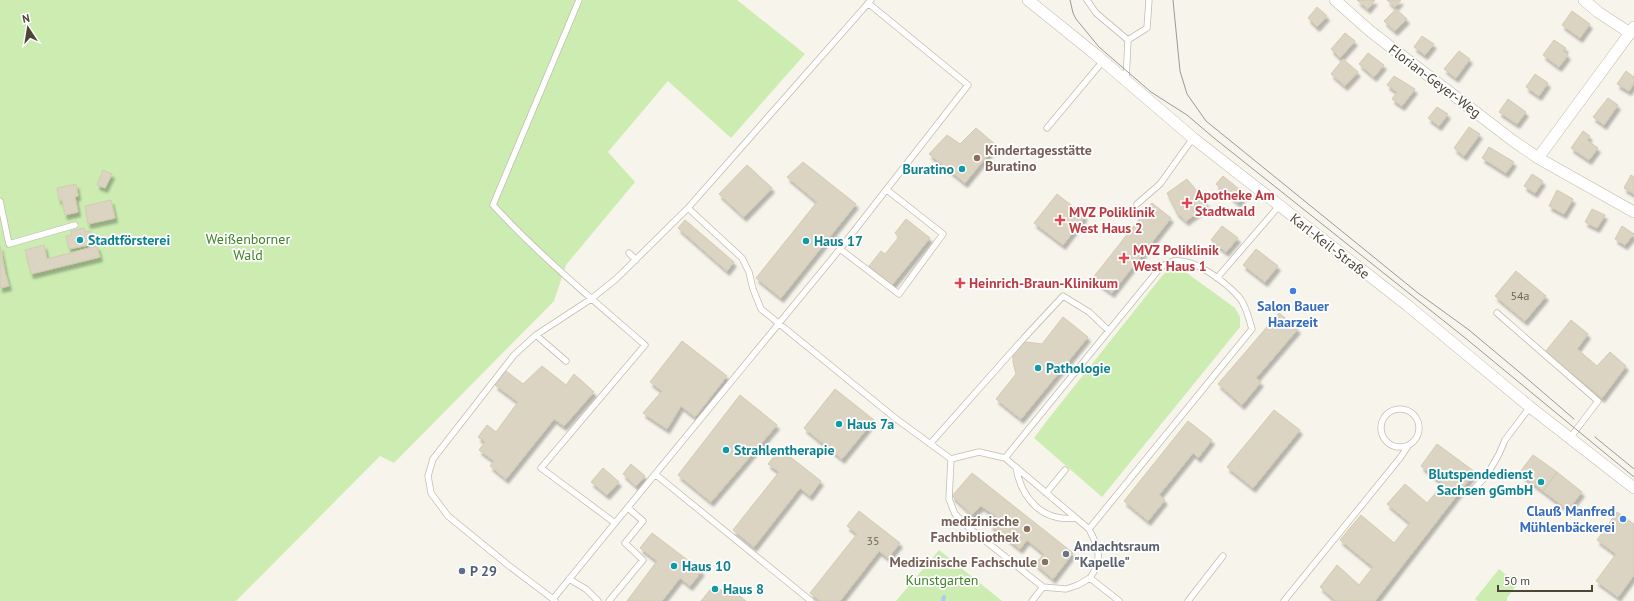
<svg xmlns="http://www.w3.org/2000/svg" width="1634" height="601" viewBox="0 0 1634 601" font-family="'PT Sans',sans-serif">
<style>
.green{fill:#ccecb2}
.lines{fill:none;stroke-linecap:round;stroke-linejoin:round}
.stream{stroke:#a5cdf5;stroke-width:4}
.building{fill:#dcd4c2;stroke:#d4cab2;filter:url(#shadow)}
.lane-casing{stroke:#c3bdac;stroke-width:7}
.street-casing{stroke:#c3bdac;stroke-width:12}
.lane{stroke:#fff;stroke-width:5.5}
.street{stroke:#fff;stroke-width:11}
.tram{stroke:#9a9a9a;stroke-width:1}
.education-dot{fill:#8d6e63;stroke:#fff;stroke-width:1.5}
.culture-dot{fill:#0f9aa8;stroke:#fff;stroke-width:1.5}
.health-dot{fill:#e0444e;stroke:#fff;stroke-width:1.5}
.shop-dot{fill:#3f7fe0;stroke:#fff;stroke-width:1.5}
.worship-dot{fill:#6b7280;stroke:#fff;stroke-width:1.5}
.service-dot{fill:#5c6f8a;stroke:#fff;stroke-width:1.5}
.labels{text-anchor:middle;stroke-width:3.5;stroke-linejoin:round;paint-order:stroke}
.number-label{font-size:12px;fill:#6f6a5a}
.street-label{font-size:14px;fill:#4b4638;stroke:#fff}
.education-label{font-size:14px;font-weight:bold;fill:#785e54;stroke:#fff;text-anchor:end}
.culture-label{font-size:14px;font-weight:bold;fill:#0d838f;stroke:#fff;text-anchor:start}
.health-label{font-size:14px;font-weight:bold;fill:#be3a42;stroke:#fff;text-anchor:start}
.park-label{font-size:14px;fill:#408226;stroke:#fff}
.shop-label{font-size:14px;font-weight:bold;fill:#366cbe;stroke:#fff}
.worship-label{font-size:14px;font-weight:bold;fill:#5b616d;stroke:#fff;text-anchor:start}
.service-label{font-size:14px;font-weight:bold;fill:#4e5e75;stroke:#fff;text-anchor:start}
</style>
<defs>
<filter id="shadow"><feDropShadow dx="2.5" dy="4.5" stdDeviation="1" flood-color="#0004"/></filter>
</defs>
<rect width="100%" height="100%" fill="#f6f4eb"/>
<path class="green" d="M0,0H737L805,54L731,138L668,81L608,152L635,182L566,265L554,301L394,463L380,456L236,601H0Z
M1180,268L1235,308L1240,317V327L1102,497L1034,438L1049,418L1162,276L1169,269Z
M939,550L1002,601H896Z
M1499,569L1517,584L1507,598V601H1477L1475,599Z"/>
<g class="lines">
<path class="stream" d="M943,601L944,597"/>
</g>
<path class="building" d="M1357,0H1375L1368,9Z
M1387,0H1401L1395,7Z
M1317,7L1327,16L1317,27L1308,18Z
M1396,9L1407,19L1395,31L1384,21Z
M1572,11L1590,24L1580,38L1562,25Z
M1345,33L1355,41L1340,58L1331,49Z
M1422,36L1434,44L1425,55L1414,47Z
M1554,40L1566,48L1563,51L1568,55L1559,67L1543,55Z
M1459,51L1470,59L1456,78L1444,69Z
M1368,53L1384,65L1374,77L1359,64Z
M1343,59L1358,72L1345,86L1331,74Z
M1626,71L1634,77V83L1629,91L1617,84Z
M1535,74L1548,83L1539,96L1526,87Z
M1394,76L1415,89L1402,106L1392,99L1397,92L1387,85Z
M1608,98L1618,105L1604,125L1593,117Z
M1508,99L1526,112L1517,124L1499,112Z
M1437,107L1448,114L1439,126L1428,118Z
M1469,127L1480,134L1464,156L1454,148Z
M976,128L996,145L965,183L929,154L947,135L960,144Z
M1583,131L1590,136L1587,140L1598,148L1589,160L1571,148Z
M1489,147L1514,162L1506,173L1482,158Z
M803,162L856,204L781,298L756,278L817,202L787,177Z
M747,165L772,188L744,217L719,194Z
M103,170L112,174L105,188L97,185Z
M1532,174L1543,181L1535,193L1524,186Z
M1631,175L1634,177V194L1624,188Z
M1223,176L1245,194L1238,203L1216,184Z
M1187,179L1208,205L1186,221L1177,213L1167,193Z
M76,184L78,196L75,197L78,212L65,215L62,200H59L57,188Z
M1557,190L1573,199L1564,214L1549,206Z
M1057,194L1085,216L1063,245L1034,223Z
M111,200L115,218L88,224L85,206Z
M1152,203L1171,218L1112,293L1092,279Z
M1592,209L1605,215L1597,228L1585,222Z
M906,219L930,238L892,285L869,266L881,251L885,254L899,237L895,233Z
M685,220L734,262L727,271L678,228Z
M1222,226L1238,238L1226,252L1211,240Z
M1622,226L1634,234L1625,245L1615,239Z
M84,228L85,232L91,231L94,244L69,249L66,236L72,235L71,231Z
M44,245L47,259L97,246L100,257L31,274L25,250Z
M0,246L5,272L9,286L0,288Z
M1256,249L1278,266L1265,282L1243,265Z
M1516,271L1546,296L1525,321L1495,296Z
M1279,313L1298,329L1256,378L1261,382L1242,405L1218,384Z
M1063,317L1088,337L1021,419L996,399L1016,374L1013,362V354L1020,345L1026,342L1042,344Z
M1571,320L1588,334L1577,349L1597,366L1610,352L1626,366L1602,398L1545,352Z
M682,341L727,376L695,417L681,406L667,429L643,413L662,391L650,382Z
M542,366L566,385L574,374L594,392L564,426L554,419L506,479L490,466L494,461L479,450L485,442L478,437L487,425L496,432L518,402L495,385L506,371L523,384Z
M835,389L874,420L842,459L804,428Z
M740,395L777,425L711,502L678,475Z
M1274,410L1300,430L1253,488L1227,467Z
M1188,421L1212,440L1198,458L1193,453L1159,495L1165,500L1148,521L1124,501Z
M1437,444L1475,472L1375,601H1336L1320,587L1337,565L1359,585L1373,567L1340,540L1361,515L1394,543L1410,523L1387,504L1405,484L1427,503L1443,484L1421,466Z
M780,449L821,481L810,496L800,488L754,547L733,530L779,472L768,464Z
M1533,455L1557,472L1543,491L1519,473Z
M631,464L645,476L636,486L623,474Z
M603,468L619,482L607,495L591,482Z
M1557,472L1582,492L1568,510L1543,491Z
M972,473L1073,553L1053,579L1035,564L1044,554L1027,540L1020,549L990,525L997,517L981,506L972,515L952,496Z
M859,511L900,543L888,558L879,551L840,601H820L810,593L857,534L847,526Z
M1617,512L1634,524V575L1618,597L1596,581L1616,554L1597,540Z
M652,533L702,571L690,586L680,578L662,601H627L657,561L640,548Z
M714,585L729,596L736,593L746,601H701Z"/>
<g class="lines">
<g class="lane-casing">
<path id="lane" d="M1087,0L1096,13L1128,40
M1128,40L1147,28L1149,0
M1126,80L1128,40
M1047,128L1103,61
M0,201L9,244L75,225
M1137,204L1160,184L1193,138
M688,208L742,258L749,272L753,289L761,309L895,418L951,459
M840,249L899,294L943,234L887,190
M629,253L636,260
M1217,278L1279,206
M1497,313L1598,401L1570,438
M536,335L566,361
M1381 428a19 19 0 1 1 38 0a19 19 0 1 1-38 0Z
M930,444L1024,338L1063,296L1089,312L1108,330
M1005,458L1160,268C1163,266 1167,263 1170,262C1192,255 1225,282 1239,297C1246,305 1249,319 1252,329L1089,529
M951,459L979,452L1005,458L1089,529C1099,548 1103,559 1090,578L1119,601
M951,459L949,499L955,514L968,527L1043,587L1066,589L1078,585L1090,578
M1016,467C1021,498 1042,522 1075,518
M655,474L811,601
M1472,491L1487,475L1499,454L1505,440L1530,407
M1046,493L1065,470
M615,523L840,249L968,85L868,3
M569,579L586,589L598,601
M553,599L508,565L448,516L431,493L428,476L433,459L514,355L536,335L591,299L616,279L688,208L871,0
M555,601L553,599L615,523L541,468L645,345C593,300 540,256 493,205L579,0
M609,601L643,560L625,543L643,521L628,508
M1032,601L1043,587
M1188,601L1223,556
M1284,601L1400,458L1408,446"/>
</g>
<g class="street-casing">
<path id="street" d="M1028,0L1095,54L1193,138L1407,305L1530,407L1634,488
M1335,0L1370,31L1512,140L1538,158L1634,212
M1584,0L1598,12L1630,33L1634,27
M1538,158L1630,33"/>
</g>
<use href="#lane" class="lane"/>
<use href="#street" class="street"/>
<path class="tram" d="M1070,0L1073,13L1076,19L1099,47L1151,92L1187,115L1214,138L1464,337L1634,477
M1173,0L1180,71L1187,94L1206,121L1418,293L1469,330L1524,376L1574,419
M1595,437L1634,469"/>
</g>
<g class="education-dot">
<circle cx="977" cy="158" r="4"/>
<circle cx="1027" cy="529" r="4"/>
<circle cx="1045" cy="562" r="4"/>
</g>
<g class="culture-dot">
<circle cx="962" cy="169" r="4"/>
<circle cx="80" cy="240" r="4"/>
<circle cx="806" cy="241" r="4"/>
<circle cx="1038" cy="368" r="4"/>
<circle cx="839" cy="424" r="4"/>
<circle cx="726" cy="450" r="4"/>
<circle cx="1541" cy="482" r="4"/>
<circle cx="674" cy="566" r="4"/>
<circle cx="715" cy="589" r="4"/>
</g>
<g class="health-dot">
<path d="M1185 197h4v4h4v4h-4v4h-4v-4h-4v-4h4z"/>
<path d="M1058 214h4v4h4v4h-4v4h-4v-4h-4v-4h4z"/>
<path d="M1122 252h4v4h4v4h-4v4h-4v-4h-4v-4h4z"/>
<path d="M958 277h4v4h4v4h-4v4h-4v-4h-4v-4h4z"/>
</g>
<g class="shop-dot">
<circle cx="1293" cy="291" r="4"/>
<circle cx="1623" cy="519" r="4"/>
</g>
<circle class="worship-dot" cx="1066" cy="554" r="4"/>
<circle class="service-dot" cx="462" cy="571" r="4"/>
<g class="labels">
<g class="number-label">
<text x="1520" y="300">54a</text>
<text x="873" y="545">35</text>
</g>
<g class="street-label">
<text transform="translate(1435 81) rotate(37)" y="5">Florian-Geyer-Weg</text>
<text transform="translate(1330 246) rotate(38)" y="5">Karl-Keil-Straße</text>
</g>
<g class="education-label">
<text x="985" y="155" text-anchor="start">Kindertagesstätte<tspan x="985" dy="16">Buratino</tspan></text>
<text x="1019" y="526">medizinische<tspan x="1019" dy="16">Fachbibliothek</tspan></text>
<text x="1037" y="567">Medizinische Fachschule</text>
</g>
<g class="culture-label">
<text x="954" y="174" text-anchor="end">Buratino</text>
<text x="88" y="245">Stadtförsterei</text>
<text x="814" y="246">Haus 17</text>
<text x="1046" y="373">Pathologie</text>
<text x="847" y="429">Haus 7a</text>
<text x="734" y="455">Strahlentherapie</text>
<text x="1533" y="479" text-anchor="end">Blutspendedienst<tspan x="1533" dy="16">Sachsen gGmbH</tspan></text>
<text x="682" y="571">Haus 10</text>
<text x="723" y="594">Haus 8</text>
</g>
<g class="health-label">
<text x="1195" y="200">Apotheke Am<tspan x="1195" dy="16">Stadtwald</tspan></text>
<text x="1069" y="217">MVZ Poliklinik<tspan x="1069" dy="16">West Haus 2</tspan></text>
<text x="1133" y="255">MVZ Poliklinik<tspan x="1133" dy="16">West Haus 1</tspan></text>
<text x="969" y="288">Heinrich-Braun-Klinikum</text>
</g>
<g class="park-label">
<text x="248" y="244">Weißenborner<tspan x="248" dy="16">Wald</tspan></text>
<text x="942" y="585">Kunstgarten</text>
</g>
<g class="shop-label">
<text x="1293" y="311">Salon Bauer<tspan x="1293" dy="16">Haarzeit</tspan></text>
<text x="1615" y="516" text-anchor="end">Clauß Manfred<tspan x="1615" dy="16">Mühlenbäckerei</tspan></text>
</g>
<g class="worship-label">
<text x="1074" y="551">Andachtsraum<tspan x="1074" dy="16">"Kapelle"</tspan></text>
</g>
<g class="service-label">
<text x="470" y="576">P 29</text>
</g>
</g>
<g transform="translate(28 28) rotate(348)" stroke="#ffffff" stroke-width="3" paint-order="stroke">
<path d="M0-3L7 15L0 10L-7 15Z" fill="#4b4638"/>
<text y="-6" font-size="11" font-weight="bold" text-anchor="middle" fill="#4b4638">N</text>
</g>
<path d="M1498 585v6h94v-6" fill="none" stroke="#4b4638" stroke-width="2"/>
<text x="1504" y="585" font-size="12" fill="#4b4638" stroke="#ffffff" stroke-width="3" paint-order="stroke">50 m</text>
</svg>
